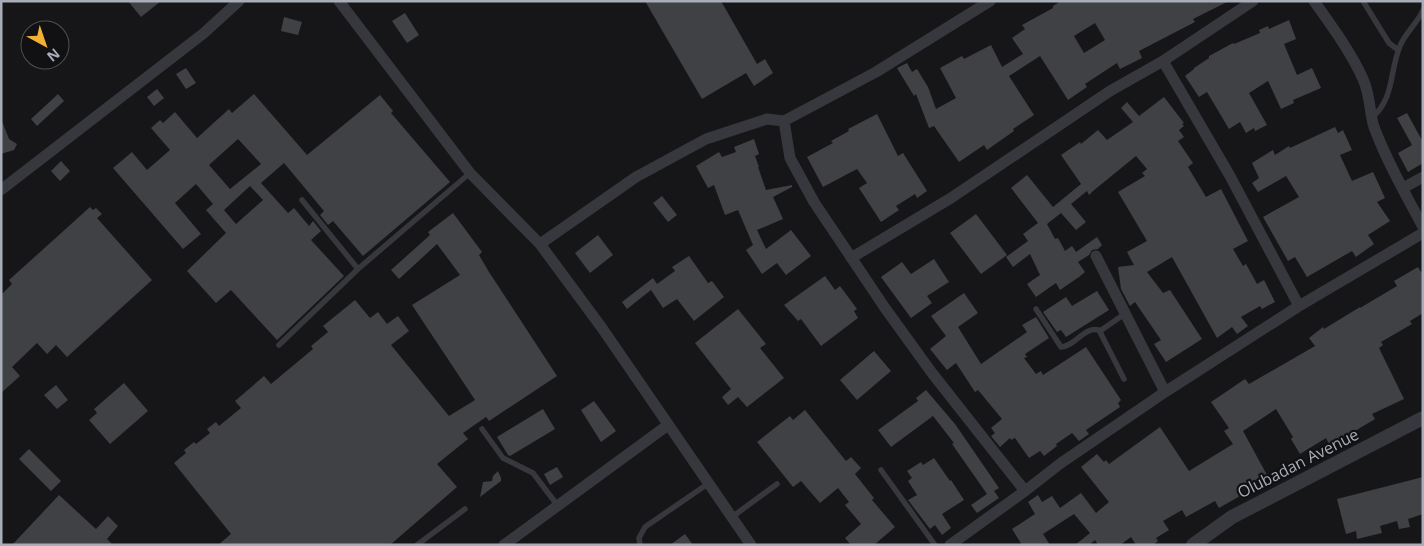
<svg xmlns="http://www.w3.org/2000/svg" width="1424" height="546" viewBox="0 0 1424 546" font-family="'Open Sans',sans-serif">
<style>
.building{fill:#404145;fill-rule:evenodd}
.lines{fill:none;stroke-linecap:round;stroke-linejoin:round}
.service{stroke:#37383d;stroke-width:5.5}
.minor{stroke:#37383d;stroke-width:11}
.tertiary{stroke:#37383d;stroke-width:14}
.labels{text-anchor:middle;stroke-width:4.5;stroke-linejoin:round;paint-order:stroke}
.street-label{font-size:16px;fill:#a8adb8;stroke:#111113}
</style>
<rect width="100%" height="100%" fill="#161618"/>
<path class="building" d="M128,1H161L141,17Z
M645,1H721L757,64L765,59L773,73L754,86L746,73L702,99Z
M1061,1H1229L1193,19L1195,22L1139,51L1142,58L1120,69L1117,63L1085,84L1087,87L1068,100L1040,56L1009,76L1034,115L1013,129L1014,131L987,150L984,145L959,162L934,126L929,128L916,94L914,96L897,68L907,63L912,72L917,69L928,87L936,109L956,98L940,68L962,56L964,59L991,45L1002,67L1023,54L1012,38L1025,29L1022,25L1053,8V6ZM1095,23L1105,40L1084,53L1074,36Z
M405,13L419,35L407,43L392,21Z
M284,17L302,22L298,35L281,31Z
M1289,20L1296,39L1284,44L1297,75L1312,68L1321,88L1293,100L1294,103L1281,109L1268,81L1249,93L1267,125L1255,131L1254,128L1246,133L1240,122L1229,129L1207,92L1199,97L1185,76L1194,69V68L1209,58V56L1233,43L1234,44L1260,33L1259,30L1268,26L1269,29Z
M186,68L196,83L186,89L176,74Z
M157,89L164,98L154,106L147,97Z
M58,94L64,101L37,126L31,119Z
M254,94L307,155L380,95L393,111L391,113L450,182L363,256L333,221L328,225L320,215L324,211L284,163L261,183L288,213L294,208L309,226L313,221L321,231L311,240L344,276L277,340L231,290L216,303L187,271L226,233L206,210L213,204L196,184L175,203L201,234L183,249L113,168L132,152L147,170L170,150L151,128L160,120L163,123L175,112L197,138L229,109L232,113ZM238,139L261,164L230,189L209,165ZM250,186L263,200L236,224L224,210Z
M1164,97L1184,123L1182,124L1184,126L1179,130L1184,137L1178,141L1193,163L1188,167L1206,197L1221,189L1248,241L1233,249L1243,266L1246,264L1257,284L1264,280L1275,302L1262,309L1260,306L1241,317L1248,326L1237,334L1232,327L1217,338L1172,257L1147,272L1163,293L1170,290L1202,339L1166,362L1154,344L1161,340L1135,302L1130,306L1121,289L1118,267L1134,265L1127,252L1147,241L1118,192L1145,176L1142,173L1147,169L1136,156L1093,191L1089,195L1087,191L1071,204L1086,222L1076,230L1061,213L1047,224L1055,239L1058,238L1065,251L1072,246L1076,252L1097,237L1102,245L1098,249L1092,250L1089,255L1078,262L1085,272L1079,277L1060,290L1056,283L1036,297L1027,284L1040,275L1030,254L1013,267L1006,257L1028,241L1023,234L1038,223L1011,188L1027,175L1053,207L1081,184L1061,155L1080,142L1081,144L1098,130L1107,140L1133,122L1121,108L1127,102L1139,116Z
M1407,113L1423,142V163L1408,172L1398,153L1412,145L1397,118Z
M877,114L898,156L903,153L927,191L917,198L915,194L896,206L899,210L881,222L859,188L867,183L857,169L823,187L807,157L833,143L831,141L849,131L848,129Z
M2,121L9,139L17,144L14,150L1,154Z
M1335,127L1338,133L1343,130L1352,150L1340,155L1352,181L1373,172L1385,198L1377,202L1390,221L1368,235L1374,244L1356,257L1352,251L1307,277L1295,257L1288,261L1263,217L1299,197L1286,176L1258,192L1252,183L1259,178L1252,163L1273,150L1275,155L1289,146L1290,148Z
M754,139L759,154L755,156L759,167H758L766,190L792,185V187L773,197L783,219L757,230L766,249L791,230L811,256L786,275L777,263L762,274L746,250L753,245L738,210L725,215L714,185L708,188L696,166L719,152L722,157L736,152L734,147Z
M61,161L70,171L60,181L51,171Z
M662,196L677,215L668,222L653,203Z
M90,207L93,210L96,208L102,214L97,218L152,280L67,357L56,345L47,354L37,343L12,367L20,376L1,393V295L12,284L9,280Z
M453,213L482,252L479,255L489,272L557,376L489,421L486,417L463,433L468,439L437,464L457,487L390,545H218L231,534L174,463L186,453L184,450L194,442L196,444L210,433L207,429L216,422L219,426L241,408L235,401L264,376L271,384L313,349L311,346L328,332L323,326L355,300L370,318L378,312L387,324L398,316L409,331L391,345L449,416L475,400L412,305L460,275L437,244L399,279L391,270L430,235L428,232Z
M976,214L1007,255L981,274L950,233Z
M598,235L613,255L590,273L575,253Z
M689,256L708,283L712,281L724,297L694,321L677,299L663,308L651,290L627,309L622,302L653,278L657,284L675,271L672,267Z
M934,259L949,282L927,296L932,303L911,318L881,277L902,262L911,274Z
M1418,267L1423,275V313L1410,321L1412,324L1381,342L1383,345L1379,348L1404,399L1372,414L1375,419L1330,446L1326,438L1300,454L1291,439L1293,437L1276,409L1243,431L1267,475L1237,491L1240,496L1219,508L1215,501L1186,517L1182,510L1163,521L1169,530L1156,538L1158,541L1153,545H1136L1131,537L1120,545H1098L1095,540L1089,545H1075L1090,533L1074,514L1043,534L1050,545H1022L1012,529L1035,514L1028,502L1038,495L1042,502L1052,496L1060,508L1081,493L1096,513L1109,502L1081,467L1097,454L1104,462L1106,460L1109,464L1160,427L1189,471L1233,444L1224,431L1229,428L1211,402L1245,379L1249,384L1315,346L1309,338L1323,327L1324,329L1360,307V308L1397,286L1394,281Z
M825,276L835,290L840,286L857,309L854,311L858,318L821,346L801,319L798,321L784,305Z
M1097,291L1109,310L1066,337L1061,330L1057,332L1043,312L1066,297L1072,306Z
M964,293L978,313L958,327L981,364L1027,332L1022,325L1036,317L1049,338L1025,354L1027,357L1024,358L1036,374L1041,371L1043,375L1086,347L1121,400L1118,403L1120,407L1086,430L1089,434L1079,441L1072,433L1056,444L1057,446L1044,456L1040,451L1029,458L1015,438L1011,440L1010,438L1000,447L991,436L995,433L991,428L1002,419L978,390L975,392L956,363L947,370L930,349L946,336L931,316Z
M738,309L766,344L760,348L784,378L747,407L738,397L728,405L722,397L731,389L695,343Z
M874,351L891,371L857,400L840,380Z
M124,383L148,411L110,444L89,420L97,413L94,409Z
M56,385L68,400L57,409L44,395Z
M926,390L955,424L999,488L994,491L999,498L977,513L971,505L987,494L952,444L954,443L933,416L891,447L878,430L918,401L916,398Z
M594,401L616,431L601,442L581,410Z
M543,409L555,429L510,456L508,455L497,437Z
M805,410L846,461L851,457L861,468L855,474L874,498L872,500L895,527L874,545H851L845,538L861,524L845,505L849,502L838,488L820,503L801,481L793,487L757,442L790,416L793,420Z
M29,449L61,481L51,491L19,459Z
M934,458L950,481L951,480L964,500L942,514L951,528L942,535L935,525L930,529L908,500L917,495L908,481L912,478L907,471L921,462L923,465Z
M557,467L563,477L550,485L544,474Z
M498,471L501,478V481L480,497L483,482L492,481L493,476Z
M1423,477V514L1408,519L1410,527L1399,529L1397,521L1380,526L1382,533L1357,539L1356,531L1346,534L1337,499Z
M59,495L96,529L108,516L118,526L107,539L113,545H12Z
M685,534L693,545H670Z"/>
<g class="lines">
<path class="service" d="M1363,1L1389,43L1398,50
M1372,118C1395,97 1389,73 1400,46C1405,33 1417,24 1423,10
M302,200L358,269
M1036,309L1061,347C1076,346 1084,326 1099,330L1124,379
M1100,331L1126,313
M279,345L358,269L470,173
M482,429L503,458L533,473L558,506
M881,470L935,545
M732,517L777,484
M417,545L465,509
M640,545L639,538L645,527L709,483"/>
<path class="minor" d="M339,1L470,173L540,244L602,328L751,545
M1314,1C1331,25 1351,52 1363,79C1371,97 1369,112 1374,127C1387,162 1406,195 1423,227
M1163,61L1230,176L1299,306
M784,121L790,158L814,202L885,308L932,373L1025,491
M1403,188L1423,177
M1,190L204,33L239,1
M540,244L636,177L706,139L767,119L784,121L876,72L990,1
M1096,256L1165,392
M851,258L951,198L1110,91L1163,61L1253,1
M504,545L668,425
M950,545L1025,491L1061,463L1165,392L1299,306L1423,233"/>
<path class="tertiary" d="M1193,545L1232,517L1423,418"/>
</g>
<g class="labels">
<g class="street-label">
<text transform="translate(1298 463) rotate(-27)" y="6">Olubadan Avenue</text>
</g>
</g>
<rect width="1424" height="546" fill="none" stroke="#a8adb8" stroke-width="5"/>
<g transform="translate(45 45) rotate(140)"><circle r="24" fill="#111113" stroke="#4d4f55"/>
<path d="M0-4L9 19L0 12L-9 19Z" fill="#f2b134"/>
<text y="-8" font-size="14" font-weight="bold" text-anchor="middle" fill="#a8adb8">N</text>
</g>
</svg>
